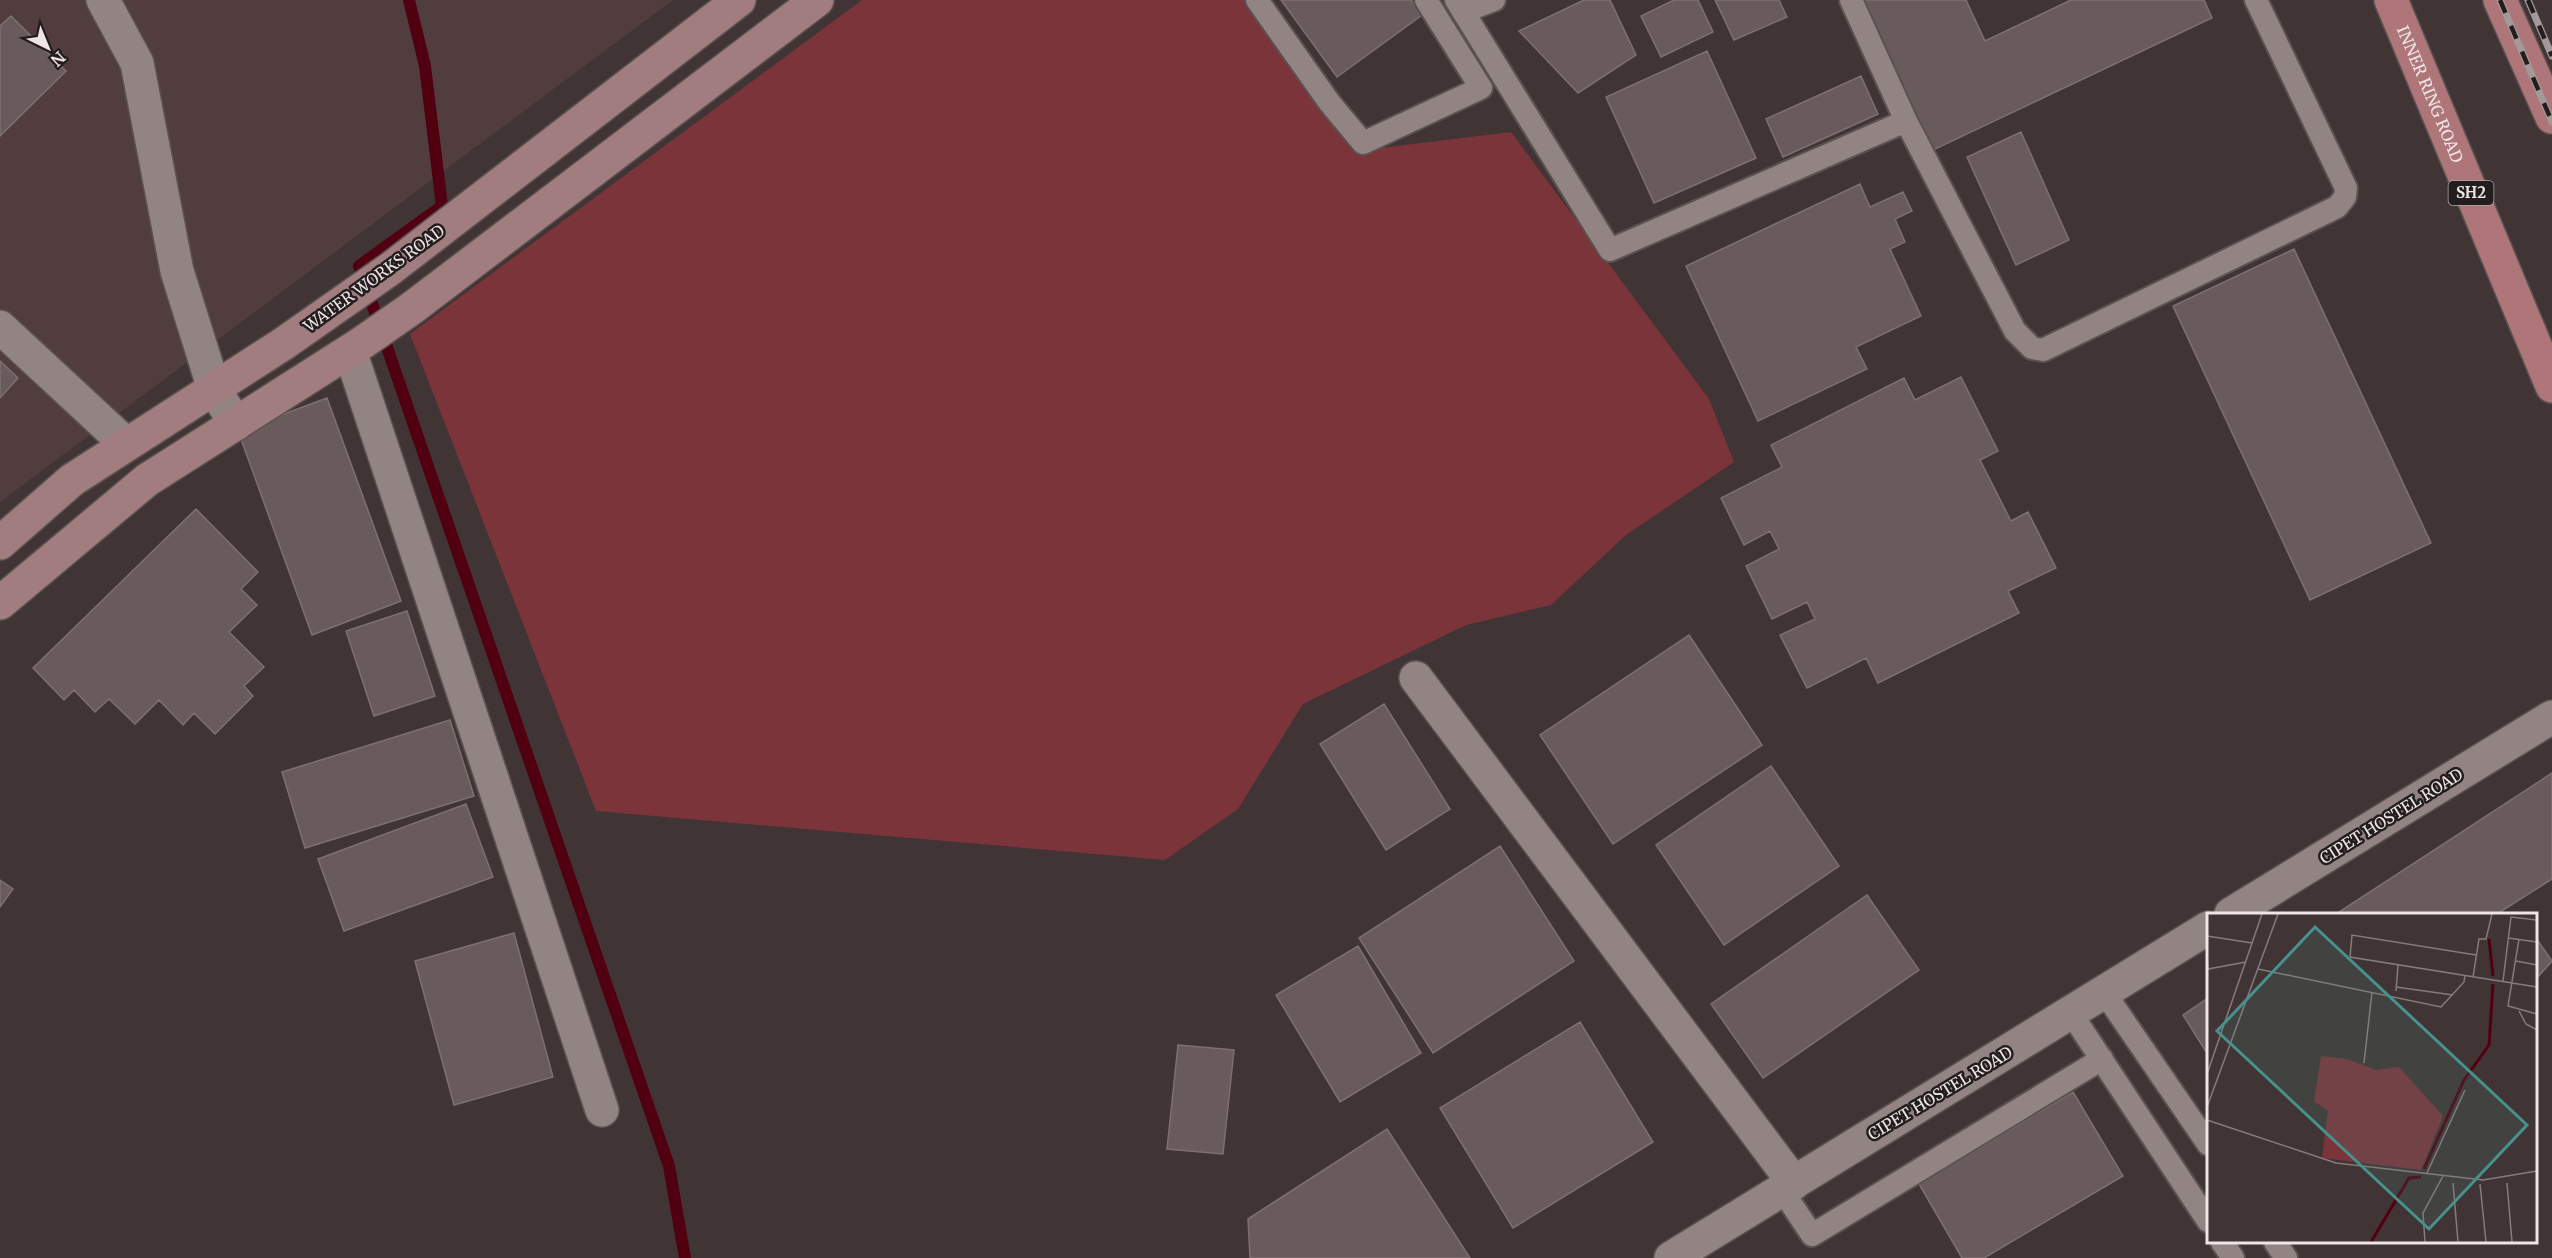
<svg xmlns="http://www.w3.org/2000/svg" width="2552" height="1258" viewBox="0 0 2552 1258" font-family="Merriweather,serif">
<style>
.built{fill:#513d3e}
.green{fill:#7a343a}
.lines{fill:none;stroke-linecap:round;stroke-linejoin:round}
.stream{stroke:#510011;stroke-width:12}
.building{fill:#695b5c;stroke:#7e7070;stroke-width:1.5}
.service-casing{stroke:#5b5151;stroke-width:26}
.minor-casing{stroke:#5b5151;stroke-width:36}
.secondary-casing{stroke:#5b5151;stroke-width:36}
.primary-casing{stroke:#5b5151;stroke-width:36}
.service{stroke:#938484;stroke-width:22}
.minor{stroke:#938484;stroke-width:33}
.secondary{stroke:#a17d7f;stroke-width:33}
.primary{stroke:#af7679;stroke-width:33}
.rail-casing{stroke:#a39999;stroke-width:7}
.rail{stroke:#231d1d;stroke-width:4.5;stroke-dasharray:14;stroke-linecap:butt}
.labels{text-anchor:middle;stroke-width:5;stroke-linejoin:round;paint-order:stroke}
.shield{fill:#231d1d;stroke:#b1aaaa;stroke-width:1.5}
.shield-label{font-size:15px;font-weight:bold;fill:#eee6e6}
.street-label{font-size:16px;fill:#eee6e6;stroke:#231d1d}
.inset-river{fill:none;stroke:#510011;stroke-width:3}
.inset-road{fill:none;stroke:#867b7b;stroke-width:1.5}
.view{fill:#47928c;fill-opacity:0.15;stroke:#47928c;stroke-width:3}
.inset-edge{fill:none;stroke:#eee6e6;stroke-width:3}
</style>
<rect width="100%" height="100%" fill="#413434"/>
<path class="built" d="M0,0H673L0,502Z"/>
<path class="green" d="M862,0H1253L1364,150L1511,132L1709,399L1734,462L1626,535L1551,605L1466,625L1303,704L1238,809L1165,860L596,811L410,334Z"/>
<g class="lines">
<path class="stream" d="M409,0L425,66L442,206L359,266L669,1166L685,1258"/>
</g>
<path class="building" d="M1281,0H1411L1422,15L1337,77Z
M1584,0H1610L1636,55L1578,93L1519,31Z
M1674,0H1698L1713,32L1661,57L1641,16Z
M1715,0H1779L1787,17L1734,40Z
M1863,0H1966L1985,41L2071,0H2204L2212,18L1933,150Z
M11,16L66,71L0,136V26Z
M1707,51L1756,158L1654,203L1606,97Z
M1861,76L1878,114L1783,157L1766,119Z
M2021,132L2069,240L2016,265L1967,157Z
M1860,184L1870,207L1903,192L1912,211L1895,219L1905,242L1890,249L1921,316L1856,347L1867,369L1758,421L1686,266Z
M2294,249L2431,543L2310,600L2173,306Z
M0,361L18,378L0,398Z
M1961,377L1998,451L1980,460L2011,521L2028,512L2056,568L2008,591L2019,613L1878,683L1866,658L1807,688L1780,635L1815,619L1807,602L1772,619L1746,566L1779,549L1770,531L1744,545L1721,498L1782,467L1771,445L1904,378L1915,400Z
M327,398L401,601L312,635L238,431Z
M196,509L258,572L241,589L257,605L229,632L264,667L244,686L253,696L215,734L194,713L183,725L159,700L135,724L109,699L95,712L74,690L64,700L33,668Z
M407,611L435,696L374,716L346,631Z
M1689,635L1762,745L1613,844L1540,735Z
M1384,704L1450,809L1386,850L1320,744Z
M450,720L474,796L305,848L282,772Z
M1771,766L1839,866L1724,945L1656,845Z
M2552,773V879L2497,914H2336Z
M466,804L493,877L344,931L318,859Z
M1500,846L1574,961L1433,1053L1359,938Z
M0,880L13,889L0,907Z
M1867,895L1919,970L1763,1078L1711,1004Z
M514,933L553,1077L454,1105L415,961Z
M2536,938L2552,961L2536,979Z
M1358,946L1421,1053L1340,1102L1276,995Z
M2208,998V1055L2183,1015Z
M1580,1022L1653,1142L1513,1228L1440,1108Z
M1178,1045L1234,1050L1223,1154L1167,1149Z
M2073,1092L2123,1176L1984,1258H1962L1919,1184Z
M1387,1129L1470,1258H1250L1248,1219Z"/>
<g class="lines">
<g class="service-casing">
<path id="service" d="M1257,0L1329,102L1363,143L1481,88L1426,0
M1456,0L1610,250L1906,121
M1851,0L1906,121L2015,331L2032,348L2043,350L2337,207L2345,197L2346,188L2256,0
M1463,12L1494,0
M2104,992L2208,1144
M2071,1013L2208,1221
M1782,1190L1812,1235L2102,1059
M2222,1242L2233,1258
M2275,1242L2286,1258"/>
</g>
<g class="minor-casing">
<path id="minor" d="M103,0L137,63L177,271L214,389L236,424
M0,327L125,443
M350,351L602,1110
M1416,678L1794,1183
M2231,914L2552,717
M1671,1258L2208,928"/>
</g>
<g class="secondary-casing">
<path id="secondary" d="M0,543L72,480L283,344L390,269L739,0
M0,603L147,480L359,345L412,308L817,0"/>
</g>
<g class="primary-casing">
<g id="primary">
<path id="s1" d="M2391,0L2552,386"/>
<path d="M2500,0L2552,117"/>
</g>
</g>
<use href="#service" class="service"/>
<use href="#minor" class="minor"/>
<use href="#secondary" class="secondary"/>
<use href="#primary" class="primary"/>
<g class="rail-casing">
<path id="rail" d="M2500,0L2552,122
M2528,0L2552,56"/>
</g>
<use href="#rail" class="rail"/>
</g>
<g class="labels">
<rect class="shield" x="2448.5" y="181" width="45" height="24" rx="4.5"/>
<g class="shield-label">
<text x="2471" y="198">SH2</text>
</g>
<g class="street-label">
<text dy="6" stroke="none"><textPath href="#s1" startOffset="102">INNER RING ROAD</textPath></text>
<text transform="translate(374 278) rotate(-36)" y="6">WATER WORKS ROAD</text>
<text transform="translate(2391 816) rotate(-32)" y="6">CIPET HOSTEL ROAD</text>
<text transform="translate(1940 1093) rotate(-31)" y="6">CIPET HOSTEL ROAD</text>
</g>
</g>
<g transform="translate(2207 913)">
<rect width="330" height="330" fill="#413434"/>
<path d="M114,143L140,146L169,157L192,154L236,203L214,257L115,245L121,198L107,188Z" fill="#7a343a"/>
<path class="inset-river" d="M282,26L286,63M217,256L257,167L282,132L286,71M164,329L202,265L214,264"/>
<path class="inset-road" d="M0,23L45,30M301,25L330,29M312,26L301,93L330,101M269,42L145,22L143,44L330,74M0,47L1,56L39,49M309,48L330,52M51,56L234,94L257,69L258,62M266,64L272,26H279L285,1M296,68L304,4L330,7M189,74L246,82M189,78L191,52M312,98L319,111L330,117M157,150L165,79M0,161L55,1M0,194L71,1M0,207L129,250L276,267L330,258M220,260L258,177M246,270L251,329M300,270L305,329M273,271L279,329M218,329L216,300L236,263"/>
<path class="view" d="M108,14L320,212L222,316L10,118Z"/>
<rect width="330" height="330" class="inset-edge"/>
</g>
<g transform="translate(48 48) rotate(137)" stroke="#231d1d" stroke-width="4.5" paint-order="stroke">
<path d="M0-4.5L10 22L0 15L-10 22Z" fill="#eee6e6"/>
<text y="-9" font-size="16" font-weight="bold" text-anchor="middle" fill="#eee6e6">N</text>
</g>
</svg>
